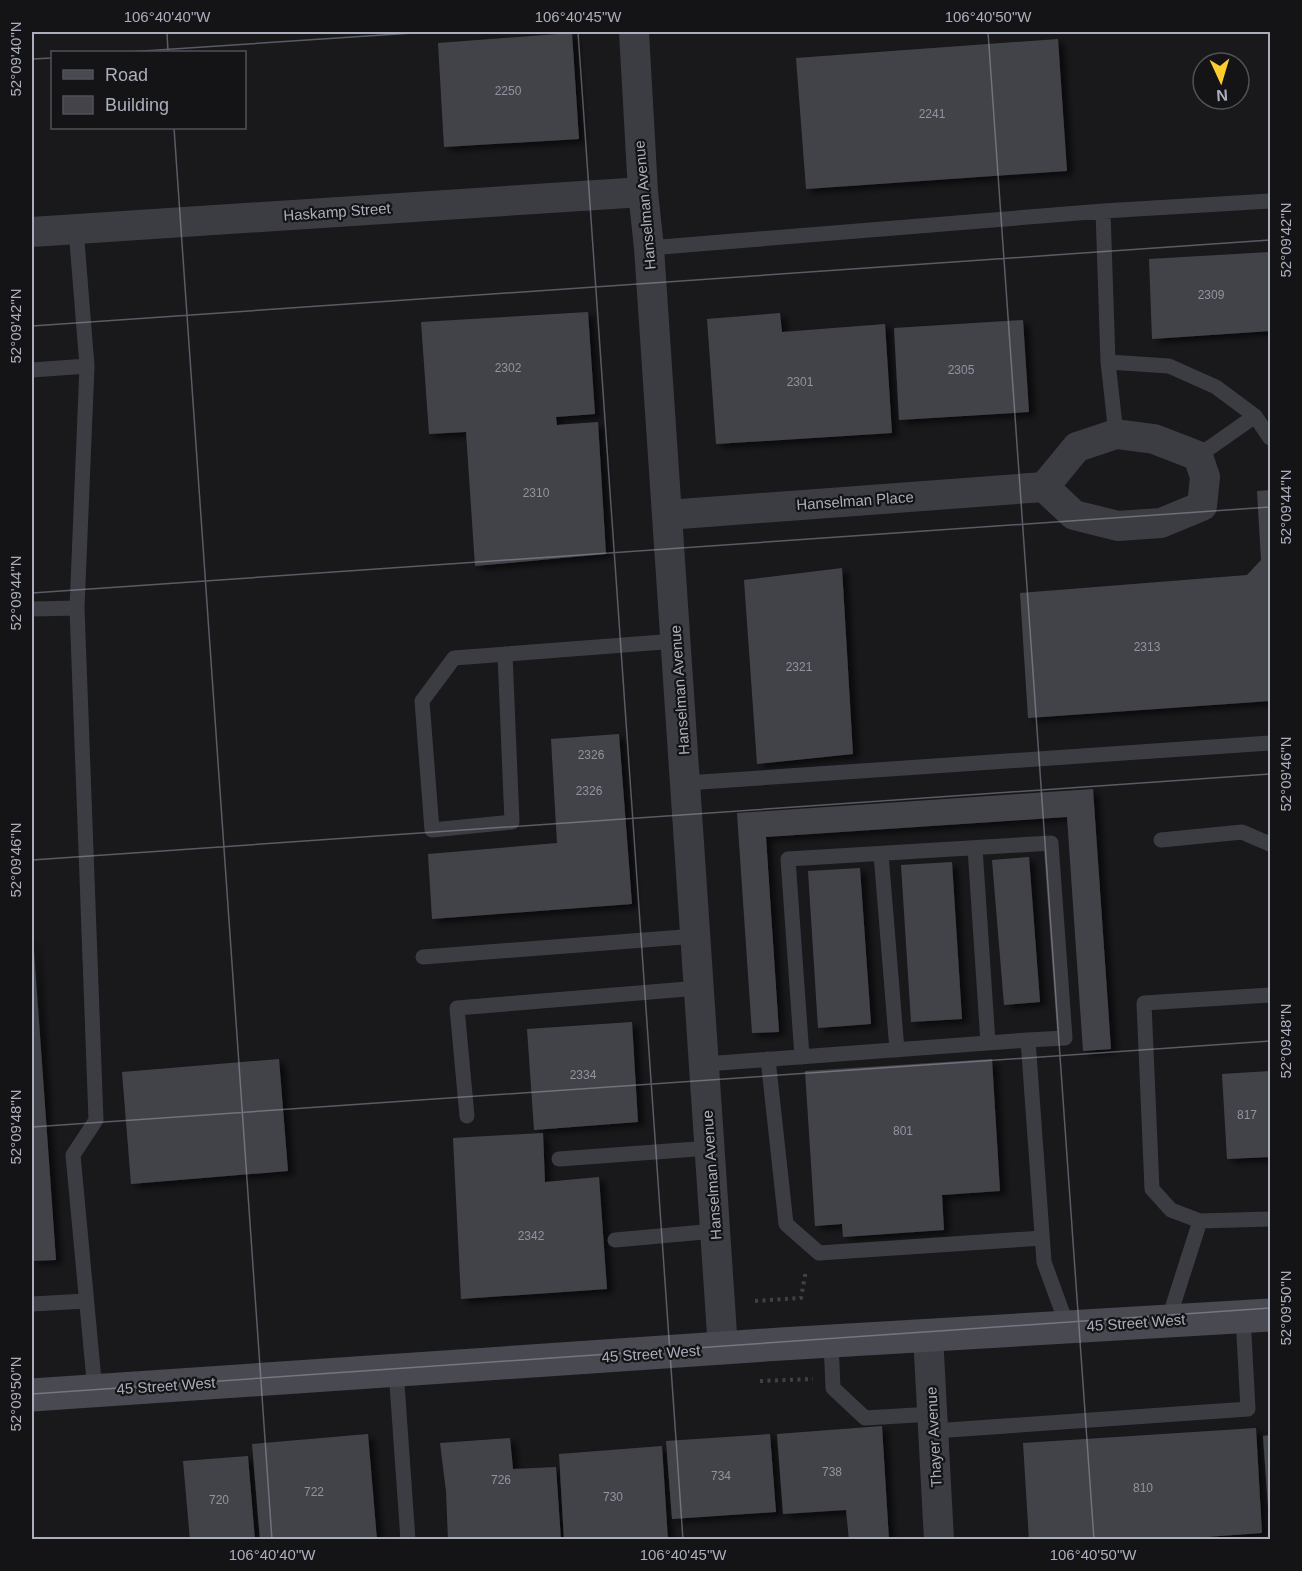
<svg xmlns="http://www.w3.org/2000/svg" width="1302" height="1571" viewBox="0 0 1302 1571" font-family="Arial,sans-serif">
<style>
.building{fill:#434349;filter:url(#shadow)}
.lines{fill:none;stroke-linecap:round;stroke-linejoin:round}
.path{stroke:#404148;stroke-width:4;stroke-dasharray:3 4.5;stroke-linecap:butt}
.service{stroke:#3c3c43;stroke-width:15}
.minor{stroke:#3c3c43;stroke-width:30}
.secondary{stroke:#484951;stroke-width:33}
.ticks{fill:none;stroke:#abaebc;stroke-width:1.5;stroke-opacity:0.45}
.labels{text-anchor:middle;stroke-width:4.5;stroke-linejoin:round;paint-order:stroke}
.number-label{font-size:12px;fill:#91939f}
.street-label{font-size:15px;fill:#abaebc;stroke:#141417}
.neatline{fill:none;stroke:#abaebc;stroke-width:2}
.ticks-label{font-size:15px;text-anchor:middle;fill:#abaebc}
</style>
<defs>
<filter id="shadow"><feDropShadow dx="6" dy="4" stdDeviation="3" flood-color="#0009"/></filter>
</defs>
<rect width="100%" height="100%" fill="#19191c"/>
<path class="building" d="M572,33L579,139L444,147L438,43Z
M1058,39L1067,171L806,189L796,58Z
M1270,252V331L1152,339L1149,259Z
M588,312L595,414L556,417L557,425L598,422L606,554L475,566L466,432L429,434L421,322Z
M780,313L782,332L885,324L892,433L716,444L707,319Z
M1023,320L1029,412L899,420L894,328Z
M1270,490V701L1028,718L1020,593L1247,575L1261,560L1257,491Z
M842,568L853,754L757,764L744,580Z
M619,734L632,904L432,919L428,854L557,843L551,739Z
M1093,789L1111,1049L1083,1051L1067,817L766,837L779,1032L752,1033L737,813Z
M1029,857L1040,1002L1004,1005L992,860Z
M952,862L962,1019L911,1022L901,865Z
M860,868L871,1024L818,1028L808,871Z
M32,937H33L56,1260L32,1261Z
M632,1022L638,1122L534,1130L527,1029Z
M279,1059L288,1171L131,1184L122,1072Z
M992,1059L1000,1191L942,1195L944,1230L843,1237L842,1224L815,1226L805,1071Z
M1270,1071V1157L1227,1159L1222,1074Z
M543,1133L545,1182L599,1177L607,1289L461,1299L453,1138Z
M882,1426L889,1540H849L846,1510L783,1514L777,1434Z
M1256,1428L1262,1533L1164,1540H1029L1023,1443Z
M368,1434L377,1540H260L252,1444Z
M770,1434L776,1512L672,1519L666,1441Z
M1270,1435V1521H1269L1263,1436Z
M510,1438L513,1469L556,1467L561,1540H448L446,1491L440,1443Z
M662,1446L668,1540H564L559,1454Z
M248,1456L255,1540H190L183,1461Z"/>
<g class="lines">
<path class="path" d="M755,1301L801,1298L806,1270
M760,1381L813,1379"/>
<path class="service" d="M1103,211L1108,362L1116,434
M76,229L87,366L77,608L96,1120L73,1155L95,1391
M649,248L1103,211L1270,201
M1108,362L1169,366L1216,387L1255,416L1270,438
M32,370L87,366
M1198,456L1255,416
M32,609L77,608
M505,654L512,822L432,830L422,701L454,658L676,641
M686,783L1270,743
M1161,840L1242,832L1270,844
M975,848L988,1043
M881,854L897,1050
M423,957L696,936
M802,1057L788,859L1051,843L1065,1038L1028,1040
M768,1059L786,1224L819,1253L1042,1238
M705,1064L1028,1040L1044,1262L1068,1328
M467,1116L457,1008L699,988
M559,1159L710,1148
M1200,1221L1270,1219
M615,1240L715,1231
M32,1304L86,1301
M1168,1321L1200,1221L1171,1210L1152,1189L1144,1003L1270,995
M831,1342L833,1388L865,1418L933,1414
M396,1370L408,1540
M934,1431L1248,1409L1243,1317"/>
<path class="minor" d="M634,32L643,192L649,248L723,1349
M32,232L643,192
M667,515L1044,487L1074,515L1118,526L1161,523L1202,506L1205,477L1198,456L1154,439L1116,434L1077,447L1044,487
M928,1335L939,1540"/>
<path class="secondary" d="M32,1395L781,1344L1270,1315"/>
</g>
<path class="ticks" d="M167,32L168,52M578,32L683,1540M988,32L1094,1540M128,52L428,32M32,59L52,58M174,128L272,1540M32,326L1270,240M32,593L1270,507M32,860L1270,774M32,1127L1270,1041M32,1394L1270,1308"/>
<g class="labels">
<g class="number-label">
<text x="508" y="95">2250</text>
<text x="932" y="118">2241</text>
<text x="1211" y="299">2309</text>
<text x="508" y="372">2302</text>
<text x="961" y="374">2305</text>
<text x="800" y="386">2301</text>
<text x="536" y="497">2310</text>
<text x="1147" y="651">2313</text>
<text x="799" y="671">2321</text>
<text x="591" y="759">2326</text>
<text x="589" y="795">2326</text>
<text x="583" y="1079">2334</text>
<text x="1247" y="1119">817</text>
<text x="903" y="1135">801</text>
<text x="531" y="1240">2342</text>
<text x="832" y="1476">738</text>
<text x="721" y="1480">734</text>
<text x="501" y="1484">726</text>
<text x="1143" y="1492">810</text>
<text x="314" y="1496">722</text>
<text x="613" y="1501">730</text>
<text x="219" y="1504">720</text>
</g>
<g class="street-label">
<text transform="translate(645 205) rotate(-95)" y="5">Hanselman Avenue</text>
<text transform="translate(337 212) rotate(-4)" y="5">Haskamp Street</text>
<text transform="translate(855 501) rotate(-4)" y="5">Hanselman Place</text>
<text transform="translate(680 690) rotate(-94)" y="5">Hanselman Avenue</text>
<text transform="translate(712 1175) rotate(-94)" y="5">Hanselman Avenue</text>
<text transform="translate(1136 1323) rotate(-4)" y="5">45 Street West</text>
<text transform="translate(651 1354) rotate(-4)" y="5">45 Street West</text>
<text transform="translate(166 1386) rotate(-4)" y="5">45 Street West</text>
<text transform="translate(934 1437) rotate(-93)" y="5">Thayer Avenue</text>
</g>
</g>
<rect width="1302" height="1571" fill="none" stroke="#141417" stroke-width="66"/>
<rect x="51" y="51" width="195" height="78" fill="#141417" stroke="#505259" stroke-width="1.5"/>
<rect x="63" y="70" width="30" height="9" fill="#484951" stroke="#505259" stroke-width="1.5"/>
<text x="105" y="81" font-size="18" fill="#abaebc">Road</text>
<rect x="63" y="96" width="30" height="18" fill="#434349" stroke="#505259" stroke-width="1.5"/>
<text x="105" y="111" font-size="18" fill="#abaebc">Building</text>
<g transform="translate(1221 81) rotate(176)"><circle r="28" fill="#141417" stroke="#505259" stroke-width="1.5"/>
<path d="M0-4.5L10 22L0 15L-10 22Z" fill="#fecc2f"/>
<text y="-9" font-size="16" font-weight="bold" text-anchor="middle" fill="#abaebc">N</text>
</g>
<rect x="33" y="33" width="1236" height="1505" class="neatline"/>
<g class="ticks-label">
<text x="167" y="22">106°40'40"W</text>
<text x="578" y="22">106°40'45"W</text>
<text x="988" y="22">106°40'50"W</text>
<text transform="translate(16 59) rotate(-90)" y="5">52°09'40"N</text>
<text transform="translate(1286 240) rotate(-90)" y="5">52°09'42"N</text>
<text transform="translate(16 326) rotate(-90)" y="5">52°09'42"N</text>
<text transform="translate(1286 507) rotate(-90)" y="5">52°09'44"N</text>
<text transform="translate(16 593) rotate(-90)" y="5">52°09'44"N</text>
<text transform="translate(1286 774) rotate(-90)" y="5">52°09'46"N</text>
<text transform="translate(16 860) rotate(-90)" y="5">52°09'46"N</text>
<text transform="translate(1286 1041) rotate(-90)" y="5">52°09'48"N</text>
<text transform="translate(16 1127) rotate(-90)" y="5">52°09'48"N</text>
<text transform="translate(1286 1308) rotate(-90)" y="5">52°09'50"N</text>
<text transform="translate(16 1394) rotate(-90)" y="5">52°09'50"N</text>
<text x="272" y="1560">106°40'40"W</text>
<text x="683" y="1560">106°40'45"W</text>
<text x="1093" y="1560">106°40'50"W</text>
</g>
</svg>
